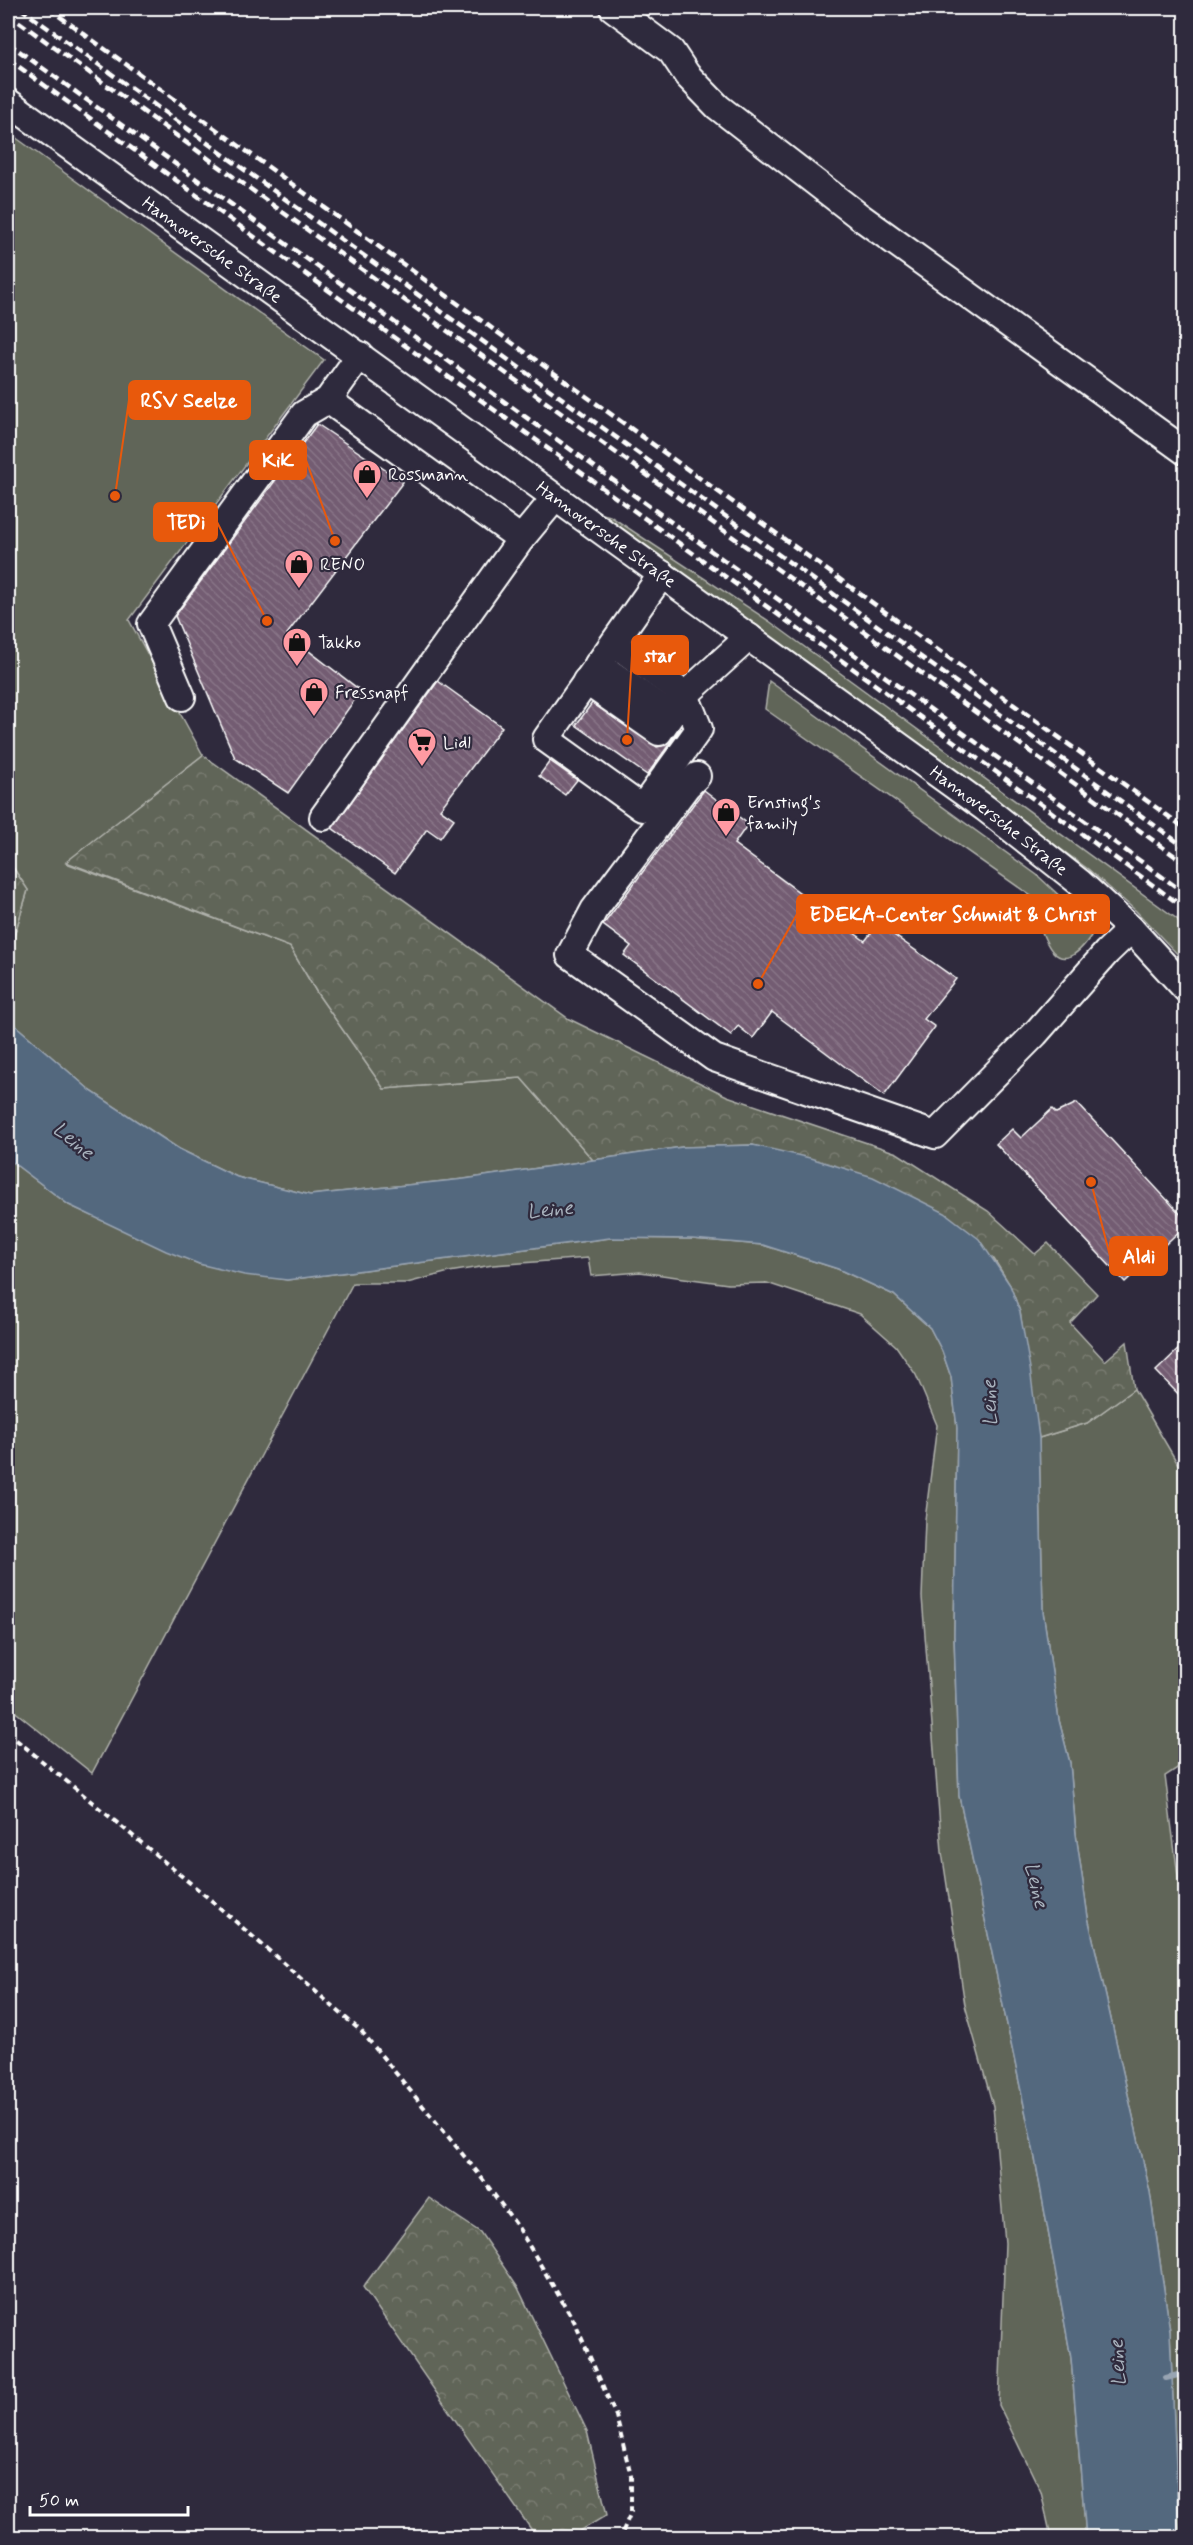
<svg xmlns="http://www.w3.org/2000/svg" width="1193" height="2545" viewBox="0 0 1193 2545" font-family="Mynerve,sans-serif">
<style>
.green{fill:#616558;stroke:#b0b2ac;stroke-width:1.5}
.forest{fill:url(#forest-crowns);stroke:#b0b2ac;stroke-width:1.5}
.water{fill:#53677e;stroke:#98a4b2;stroke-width:1.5}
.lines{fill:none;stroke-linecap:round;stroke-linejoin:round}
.stream{stroke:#98a4b2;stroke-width:6}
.building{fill:url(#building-back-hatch);stroke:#fff;stroke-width:1.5}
.minor-casing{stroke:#fff;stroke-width:30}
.path{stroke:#fff;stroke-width:4;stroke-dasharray:6 4.5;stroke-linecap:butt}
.minor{stroke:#2f2a3d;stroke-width:26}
.rail{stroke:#fff;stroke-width:4.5;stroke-dasharray:9 4.5;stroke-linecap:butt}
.labels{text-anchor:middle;stroke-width:4.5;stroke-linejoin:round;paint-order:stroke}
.street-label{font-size:18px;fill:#fff;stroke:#2f2a3d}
.poi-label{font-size:18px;fill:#fff;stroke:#2f2a3d;text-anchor:start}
.water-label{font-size:20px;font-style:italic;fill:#a9b3be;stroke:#2f2a3d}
.leader{fill:none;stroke:#e8590c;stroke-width:2}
.callout-dot{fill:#e8590c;stroke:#2f2a3d;stroke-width:2}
.callout{fill:#e8590c;stroke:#e8590c;stroke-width:2}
.callout-label{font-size:20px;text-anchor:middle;font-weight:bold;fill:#fff}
</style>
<defs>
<pattern id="forest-crowns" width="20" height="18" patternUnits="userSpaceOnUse" patternTransform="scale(1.5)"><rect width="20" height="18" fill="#616558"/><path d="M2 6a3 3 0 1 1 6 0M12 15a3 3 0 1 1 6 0" fill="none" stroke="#797c71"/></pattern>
<pattern id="building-back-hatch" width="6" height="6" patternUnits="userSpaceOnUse" patternTransform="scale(1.5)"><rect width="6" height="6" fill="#735c72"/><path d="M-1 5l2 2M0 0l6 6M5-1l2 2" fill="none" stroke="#887487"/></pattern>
</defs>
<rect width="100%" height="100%" fill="#2f2a3d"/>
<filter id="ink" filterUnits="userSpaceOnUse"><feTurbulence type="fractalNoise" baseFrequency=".0167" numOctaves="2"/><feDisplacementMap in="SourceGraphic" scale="12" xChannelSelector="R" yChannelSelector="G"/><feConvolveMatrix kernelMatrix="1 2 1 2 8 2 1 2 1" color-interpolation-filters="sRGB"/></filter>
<g filter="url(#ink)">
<path class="green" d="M8,132L324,360L129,620L203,755L66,863L290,947L317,993L384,1089L521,1078L593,1160L464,1179L310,1195L237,1177L179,1149L91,1091L8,1019V956L28,890L8,860Z
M599,513L610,516L769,621L1177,919L1185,929V962L1136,911L1088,869Z
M769,681L1037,875L1081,916L1084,927L1091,936C1053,991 1040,927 1031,896L765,709Z
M8,1159L69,1205L199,1264L287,1280L610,1238L692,1239L763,1245L838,1269L894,1295L930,1328L942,1351L951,1377L957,1428L954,1635L959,1796L1034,2153L1071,2358L1086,2537H1051L1041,2492L999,2405L1005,2243L993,2106L965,2005L942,1852L922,1597L925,1520L937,1425L916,1375L896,1346L860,1314L767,1283L728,1284L640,1272L591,1276L588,1258L493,1265L449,1272L407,1283H353L92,1773L8,1706Z
M1134,1389L1185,1476V1763L1165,1776L1186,1937L1185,2537H1179L1170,2331L1150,2192L1088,1917L1076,1834L1070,1763L1059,1720L1043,1611L1039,1438L1087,1423Z"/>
<path class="forest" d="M203,755L569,1019L727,1096L897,1153L988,1211L1035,1254L1048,1243L1097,1294L1070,1323L1105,1361L1127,1342L1134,1389L1087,1423L1039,1438L1020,1312L1010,1285L994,1259L753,1145L682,1147L593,1160L521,1078L384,1089L317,993L290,947L66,862Z
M8,860L28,890L8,956Z
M429,2198L480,2232L518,2288L587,2431L607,2515L570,2537L533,2532L363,2287Z"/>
<path class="water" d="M8,1019L91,1091L179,1149L237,1177L310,1195L464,1179L682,1147L753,1145L810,1158L873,1177L945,1213L979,1239L1010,1285L1020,1312L1030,1368L1039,1438L1043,1611L1059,1720L1070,1763L1076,1834L1088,1917L1150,2192L1170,2331L1179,2537H1086L1071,2358L1034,2153L959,1796L954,1635L957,1428L951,1377L942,1351L930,1328L894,1295L838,1269L763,1245L692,1239L610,1238L287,1280L244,1275L199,1264L166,1251L69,1205L8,1159Z"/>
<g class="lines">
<path class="stream" d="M1166,2378L1186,2373"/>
</g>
<path class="building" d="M317,424L403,482L287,634L361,691L288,793L235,758L175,616Z
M438,681L502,727L440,809L454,819L440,838L427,829L395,873L332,828Z
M592,703L657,747L666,745L681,728L647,775L576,725Z
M550,761L577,780L565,795L539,776Z
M704,790L748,824L734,844L865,941L878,924L956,979L924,1019L935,1027L884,1096L772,1012L753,1038L738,1026L731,1035L624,955L631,946L603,925Z
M1077,1103L1185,1219V1226L1125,1282L996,1144L1012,1129L1021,1138L1052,1109L1056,1113Z
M1185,1343V1401L1156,1371Z"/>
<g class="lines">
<g class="minor-casing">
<g id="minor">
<path d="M613,8L671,51L687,75L718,107L859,216L1186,452"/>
<path id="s1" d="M8,102L985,808L1079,882L1131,929L1186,989"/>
<path d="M328,400L521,539"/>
<path d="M615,644L685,695L699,729L642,808L546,739L662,574"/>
<path d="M598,664L670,715"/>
<path d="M586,681L659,732L685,695L749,637"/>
<path d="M182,697L151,624L304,414L328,400L360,355"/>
<path d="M697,776L687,786L594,910L570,955L714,1058L935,1135L1035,1034L1107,952L1131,929"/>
<path d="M323,817L521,539L555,498"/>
</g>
</g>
<path class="path" d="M8,1733L212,1901L362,2032L478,2173L518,2227L574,2321L616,2416L631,2476V2512L620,2538"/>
<use href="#minor" class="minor"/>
<path class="rail" d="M20,8L1186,848
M48,8L1186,829
M8,14L1186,864
M8,43L1186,894
M8,59L1186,909"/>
</g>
</g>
<defs>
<g id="shop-pin" transform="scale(1.5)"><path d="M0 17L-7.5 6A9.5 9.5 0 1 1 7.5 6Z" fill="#ff9aa2" stroke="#2f2a3d"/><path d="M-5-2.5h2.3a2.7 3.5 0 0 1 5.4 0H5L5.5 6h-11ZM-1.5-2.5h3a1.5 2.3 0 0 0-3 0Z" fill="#111"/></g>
<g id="supermarket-pin" transform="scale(1.5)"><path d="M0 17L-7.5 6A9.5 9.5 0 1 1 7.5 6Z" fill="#ff9aa2" stroke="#2f2a3d"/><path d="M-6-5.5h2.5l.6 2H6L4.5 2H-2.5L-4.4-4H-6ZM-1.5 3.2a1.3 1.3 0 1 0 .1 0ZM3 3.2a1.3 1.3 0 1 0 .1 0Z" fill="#111"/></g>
</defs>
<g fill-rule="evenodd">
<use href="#shop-pin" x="367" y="474"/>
<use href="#shop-pin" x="299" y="564"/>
<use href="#shop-pin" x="297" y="642"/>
<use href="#shop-pin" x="314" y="692"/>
<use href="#supermarket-pin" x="422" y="742"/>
<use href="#shop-pin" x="726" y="812"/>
</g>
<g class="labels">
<g class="street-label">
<text dy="6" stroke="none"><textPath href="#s1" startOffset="252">Hannoversche Straße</textPath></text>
<text dy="6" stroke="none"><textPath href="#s1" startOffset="738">Hannoversche Straße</textPath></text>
<text dy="6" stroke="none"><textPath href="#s1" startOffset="1224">Hannoversche Straße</textPath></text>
</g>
<g class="poi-label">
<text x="388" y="480">Rossmann</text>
<text x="320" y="570">RENO</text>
<text x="318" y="648">Takko</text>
<text x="335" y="698">Fressnapf</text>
<text x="443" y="748">Lidl</text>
<text x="747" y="808">Ernsting's<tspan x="747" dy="21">family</tspan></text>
</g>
<g class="water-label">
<text transform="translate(74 1140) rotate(39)" y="7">Leine</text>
<text transform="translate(550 1209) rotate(-6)" y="7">Leine</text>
<text transform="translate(989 1403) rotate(-92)" y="7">Leine</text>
<text transform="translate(1037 1885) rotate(76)" y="7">Leine</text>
<text transform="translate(1117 2363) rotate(-94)" y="7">Leine</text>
</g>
</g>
<path class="leader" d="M115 496L129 400M335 541L306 460M267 621L217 522M627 740L632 655M758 984L797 914M1091 1182L1110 1256"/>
<g class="callout-dot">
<circle cx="115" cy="496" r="6"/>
<circle cx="335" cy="541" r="6"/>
<circle cx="267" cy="621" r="6"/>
<circle cx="627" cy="740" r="6"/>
<circle cx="758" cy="984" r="6"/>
<circle cx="1091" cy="1182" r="6"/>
</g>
<g class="callout">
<rect x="129" y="381" width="121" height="38" rx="6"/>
<rect x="250" y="441" width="56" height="38" rx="6"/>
<rect x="154" y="503" width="63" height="38" rx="6"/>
<rect x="632" y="636" width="56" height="38" rx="6"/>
<rect x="797" y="895" width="312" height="38" rx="6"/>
<rect x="1110" y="1237" width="57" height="38" rx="6"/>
</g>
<g class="callout-label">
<text x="189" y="407">RSV Seelze</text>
<text x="278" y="467">KiK</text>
<text x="186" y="529">TEDi</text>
<text x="660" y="662">star</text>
<text x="953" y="921">EDEKA-Center Schmidt &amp; Christ</text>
<text x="1139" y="1263">Aldi</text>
</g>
<rect width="1193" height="2545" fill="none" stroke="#2f2a3d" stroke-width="30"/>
<rect x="15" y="15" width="1163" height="2515" fill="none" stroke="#fff" stroke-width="2" filter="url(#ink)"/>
<path d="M30 2506v9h158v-9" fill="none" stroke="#ffffff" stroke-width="3"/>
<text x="39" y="2506" font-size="18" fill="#ffffff" stroke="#2f2a3d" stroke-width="4.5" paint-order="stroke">50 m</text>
</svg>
